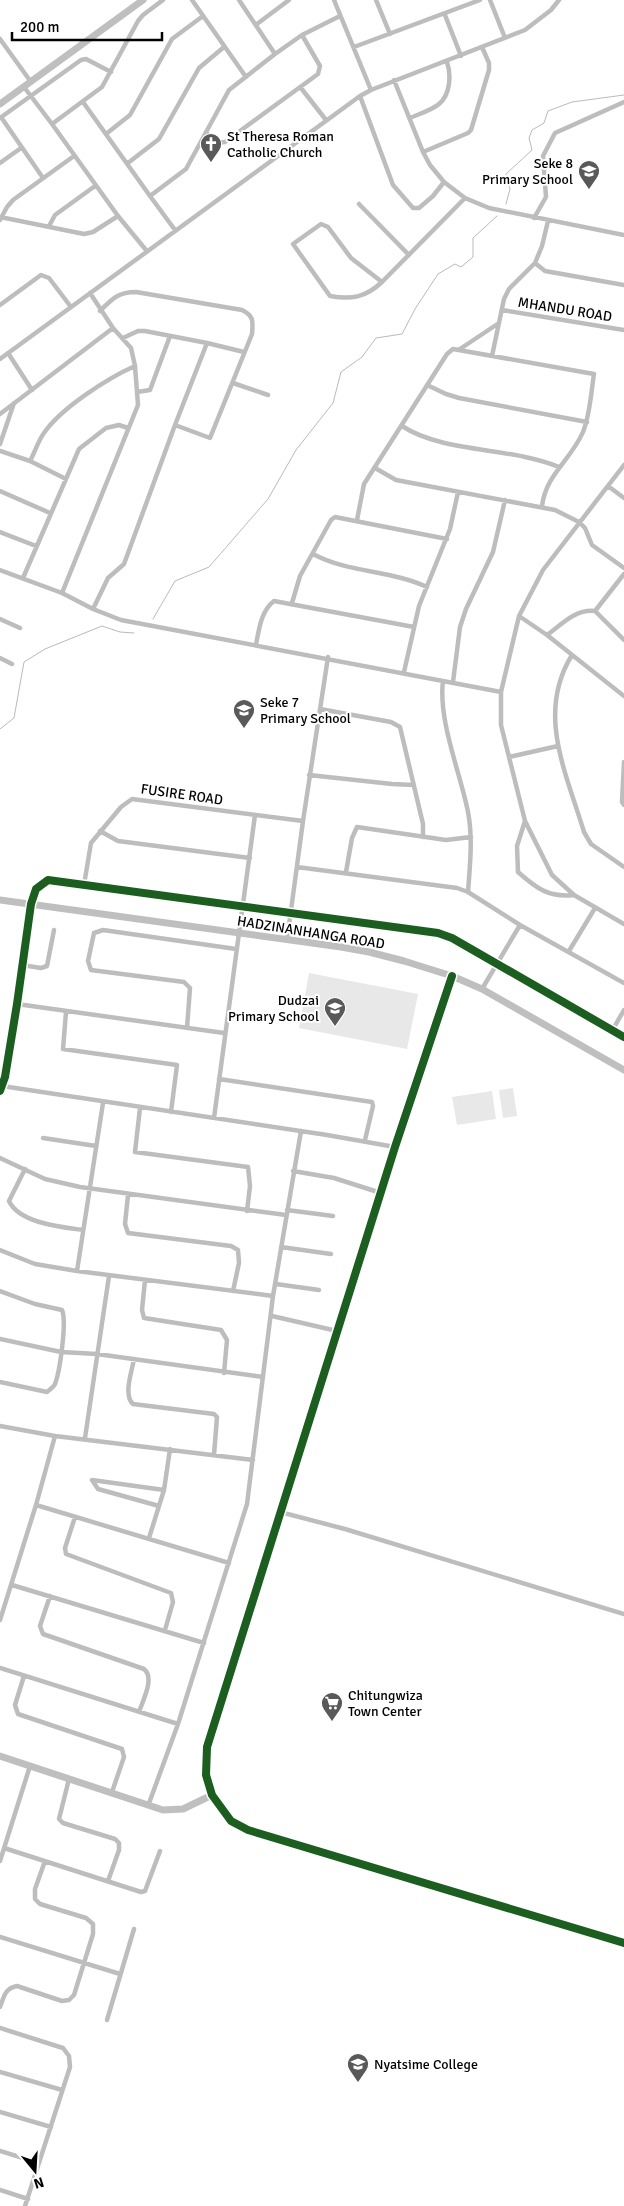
<svg xmlns="http://www.w3.org/2000/svg" width="624" height="2206" viewBox="0 0 624 2206" font-family="Signika,sans-serif">
<style>
.green{fill:#e8e8e8}
.lines{fill:none;stroke-linecap:round;stroke-linejoin:round}
.stream{stroke:#bababa;stroke-width:1}
.street{stroke:#bdbdbd;stroke-width:4.5}
.secondary{stroke:#bfbfbf;stroke-width:7}
.cycleway-casing{stroke:#fff;stroke-width:11}
.cycleway{stroke:#1b5e20;stroke-width:8}
.labels{text-anchor:middle;stroke-width:4;stroke-linejoin:round;paint-order:stroke}
.poi-label{font-size:14px;fill:#000;stroke:#fff;text-anchor:start}
.street-label{font-size:14px;fill:#000;stroke:#fff}
</style>
<rect width="100%" height="100%" fill="#fff"/>
<path class="green" d="M309,973L418,994L407,1049L299,1028Z
M513,1088L517,1116L503,1118L499,1090Z
M492,1091L496,1119L457,1125L452,1097Z"/>
<g class="lines">
<path class="stream" d="M506,204L510,189L506,174L532,150L529,138L532,130L544,123L548,111L572,102L624,95
M153,619L175,581L209,567L268,499L296,450L333,403L341,372L362,357L376,338L402,334L415,309L438,274L455,264L461,267L473,257V238L497,216
M0,729L14,718L24,662L45,649L102,626L120,632L134,633"/>
<path class="street" d="M192,0L246,77
M334,0L371,90
M376,0L390,34
M490,0L505,38
M445,15L461,56
M257,24L289,0
M0,39L31,82
M354,47L480,0
M275,54L302,35L340,16
M394,80L423,152L430,165L444,182L465,198L489,208L624,235
M24,87L52,124
M301,88L326,120
M360,96L393,185L413,208H419L433,196L444,182
M83,102L150,196L186,169L229,90L275,54L239,0
M1,117L43,178
M0,118L81,60L86,59L111,72
M410,118C419,114 432,110 439,104C451,94 451,74 447,62
M206,132L214,143L225,142L318,74L320,66L302,35
M106,134L130,115L172,39L203,16
M423,152L468,133L471,130L489,70V63L482,47
M0,163L21,148
M128,163L159,139L199,68L224,47
M150,196L175,230
M359,204L409,255
M0,217L84,234L93,232L118,216
M534,218L546,197L543,156L555,133L624,102
M0,220L7,207L13,200L74,156
M49,226L55,215L95,186
M146,250L118,216L52,124L102,87L138,21L143,15L163,0
M535,263L545,271L624,285
M382,282L351,258L328,227L321,224L293,244L330,296C352,300 366,297 382,282L465,198
M0,305L41,275L49,278L71,307
M502,310L624,330
M100,311C112,299 118,292 136,292L242,310C254,316 253,321 252,334L210,438L175,425L207,343L244,352
M123,338L138,331H145L207,343
M460,349L499,323
M8,353L32,390
M492,356L504,299L509,289L535,263L542,246L548,221
M0,359L360,96L371,90L525,30L551,10L559,0
M233,383L268,395
M427,385L446,394L459,398L587,422
M137,392L150,390L170,336
M0,414L113,328
M402,426C443,453 511,447 559,467
M0,444L14,403
M0,451L30,461C35,452 38,441 44,433C61,408 108,378 135,366
M30,461L66,479
M624,465L543,570L519,616L501,692V725L525,821L552,875L574,895L624,924
M375,468L396,480L555,510L579,522L585,528L592,545L624,568
M608,486L624,498
M0,491L50,513
M357,520L364,484L447,354L453,349L594,374C591,393 590,415 583,432C571,460 546,474 542,506
M0,532L36,546
M313,554C348,573 391,570 427,587
M0,570L62,593L93,609L121,620L501,692
M23,578L79,449L106,428L119,425L128,428
M62,593L138,405L135,366L131,348L113,328L90,293
M292,603L300,576L331,520L335,517L447,539
M93,609L108,578L124,564L175,425
M595,611L624,574
M519,616L547,635L624,696
M0,619L20,628
M547,635C562,624 575,609 595,611L624,640
M256,645C259,629 261,611 274,601L414,627
M572,655C536,713 566,772 584,832L591,844L624,867
M0,658L12,664
M404,672L419,606L450,529L458,492
M443,681C438,720 460,772 468,812C473,838 470,865 468,892
M453,682L460,627L466,609L493,552L505,500
M320,709L391,722L400,727L423,824V837
M509,757L558,746
M624,762L622,802L624,805
M309,775L392,784L414,785
M525,821L517,846L518,872C536,888 549,898 574,895
M100,831L118,841L250,858
M297,867L457,888L468,892L520,925L624,983
M346,872L352,838L357,827L446,840L471,837
M84,885L91,843L121,807L132,799L303,821
M31,904L36,889L48,880L438,933L452,938L624,1037
M287,940L303,821L328,657
M569,951L595,908
M22,965L41,968L47,966L54,930
M482,989L520,925
M17,1004L224,1033
M66,1012L63,1049L177,1065L171,1112
M187,1028L190,988L184,982L91,970L88,961L94,933L103,930L236,949
M612,1031L624,1010
M219,1079L372,1102L373,1106L365,1140
M2,1086L327,1135L395,1147
M140,1108L135,1152L248,1167L250,1186L247,1211
M214,1118L255,815
M43,1138L96,1146
M0,1158L45,1179L80,1187L286,1215
M25,1169L9,1201C19,1223 61,1227 83,1230
M293,1171L334,1178L381,1193
M128,1195L125,1224L128,1233L231,1246L238,1250L239,1263L233,1291
M287,1210L333,1216
M281,1247L331,1254
M0,1250L35,1264L77,1271L273,1296
M77,1271L103,1103
M145,1280L142,1310L144,1318L221,1330L227,1340L224,1373
M276,1284L319,1290
M0,1291L35,1304L62,1310C67,1321 60,1371 55,1384C54,1387 50,1389 47,1392L0,1382
M272,1316L337,1331
M0,1339L61,1352L97,1354L263,1377
M134,1359C132,1371 123,1395 133,1404L214,1414L217,1417L214,1455
M0,1426L55,1436L253,1460
M85,1438L109,1276
M36,1505L229,1563
M159,1506L98,1489L92,1480L164,1490
M280,1512L345,1529L624,1614
M75,1517L65,1548L66,1554L171,1593L173,1602L165,1630
M149,1538L164,1490L170,1449
M12,1585L204,1643
M50,1596L40,1626L43,1634L144,1669C155,1678 143,1700 139,1712
M0,1620L36,1505L55,1436
M0,1668L178,1724
M24,1676L15,1705L18,1714L122,1749L124,1757L112,1792
M69,1779L59,1819L63,1823L115,1839L119,1843V1850L108,1881
M148,1806L178,1724L247,1504L273,1296L301,1131
M4,1848L141,1892L145,1891L160,1851
M0,1861L30,1766
M0,1937L120,1974
M0,2007C4,1997 5,1988 17,1986L62,2001L69,2000L74,1995L93,1934V1924L86,1918L40,1904L35,1899V1889L45,1861
M107,2020L134,1929
M0,2028L63,2048L69,2056L70,2067L25,2206
M0,2072L62,2090
M0,2112L51,2127
M0,2151L39,2163
M0,2190L28,2199"/>
<path class="secondary" d="M0,104L143,0
M0,900L341,947L369,952L404,961L452,976L482,989L624,1070
M452,976L395,1147L207,1747L206,1775L212,1795L231,1821L248,1830L624,1943
M0,1091L5,1077L17,1004L31,904
M0,1756L163,1810L183,1809L212,1795"/>
<g class="cycleway-casing">
<path id="cycleway" d="M452,976L395,1147L207,1747L206,1775L212,1795L231,1821L248,1830L624,1943
M0,1091L5,1077L17,1004L31,904L36,889L48,880L438,933L452,938L624,1037"/>
</g>
<use href="#cycleway" class="cycleway"/>
</g>
<defs>
<g id="church-pin" transform="scale(1.125)"><path d="M0 17L-7.5 6A9.5 9.5 0 1 1 7.5 6Z" fill="#595959" stroke="#fff"/><path d="M-1.2-6h2.4v3.5h3.3v2.4h-3.3V6h-2.4V-.1h-3.3v-2.4h3.3Z" fill="#fff"/></g>
<g id="school-pin" transform="scale(1.125)"><path d="M0 17L-7.5 6A9.5 9.5 0 1 1 7.5 6Z" fill="#595959" stroke="#fff"/><path d="M0-5L7-2L0 1L-7-2ZM-4 1L0 2.5L4 1V4Q0 6-4 4Z" fill="#fff"/></g>
<g id="supermarket-pin" transform="scale(1.125)"><path d="M0 17L-7.5 6A9.5 9.5 0 1 1 7.5 6Z" fill="#595959" stroke="#fff"/><path d="M-6-5.5h2.5l.6 2H6L4.5 2H-2.5L-4.4-4H-6ZM-1.5 3.2a1.3 1.3 0 1 0 .1 0ZM3 3.2a1.3 1.3 0 1 0 .1 0Z" fill="#fff"/></g>
</defs>
<g fill-rule="evenodd">
<use href="#church-pin" x="211" y="144"/>
<use href="#school-pin" x="589" y="171"/>
<use href="#school-pin" x="244" y="710"/>
<use href="#school-pin" x="335" y="1008"/>
<use href="#supermarket-pin" x="332" y="1703"/>
<use href="#school-pin" x="358" y="2064"/>
</g>
<g class="labels">
<g class="poi-label">
<text x="227" y="141">St Theresa Roman<tspan x="227" dy="16">Catholic Church</tspan></text>
<text x="573" y="168" text-anchor="end">Seke 8<tspan x="573" dy="16">Primary School</tspan></text>
<text x="260" y="707">Seke 7<tspan x="260" dy="16">Primary School</tspan></text>
<text x="319" y="1005" text-anchor="end">Dudzai<tspan x="319" dy="16">Primary School</tspan></text>
<text x="348" y="1700">Chitungwiza<tspan x="348" dy="16">Town Center</tspan></text>
<text x="374" y="2069">Nyatsime College</text>
</g>
<g class="street-label">
<text transform="translate(565 309) rotate(9)" y="5">MHANDU ROAD</text>
<text transform="translate(182 794) rotate(8)" y="5">FUSIRE ROAD</text>
<text transform="translate(311 932) rotate(9)" y="5">HADZINANHANGA ROAD</text>
</g>
</g>
<g transform="translate(35 2171) rotate(162)" stroke="#ffffff" stroke-width="4" paint-order="stroke">
<path d="M0-4L9 19L0 12L-9 19Z" fill="#000000"/>
<text y="-8" font-size="14" font-weight="bold" text-anchor="middle" fill="#000000">N</text>
</g>
<path d="M12 32v8h150v-8" fill="none" stroke="#000000" stroke-width="2.5"/>
<text x="20" y="32" font-size="15" fill="#000000" stroke="#ffffff" stroke-width="4" paint-order="stroke">200 m</text>
</svg>
